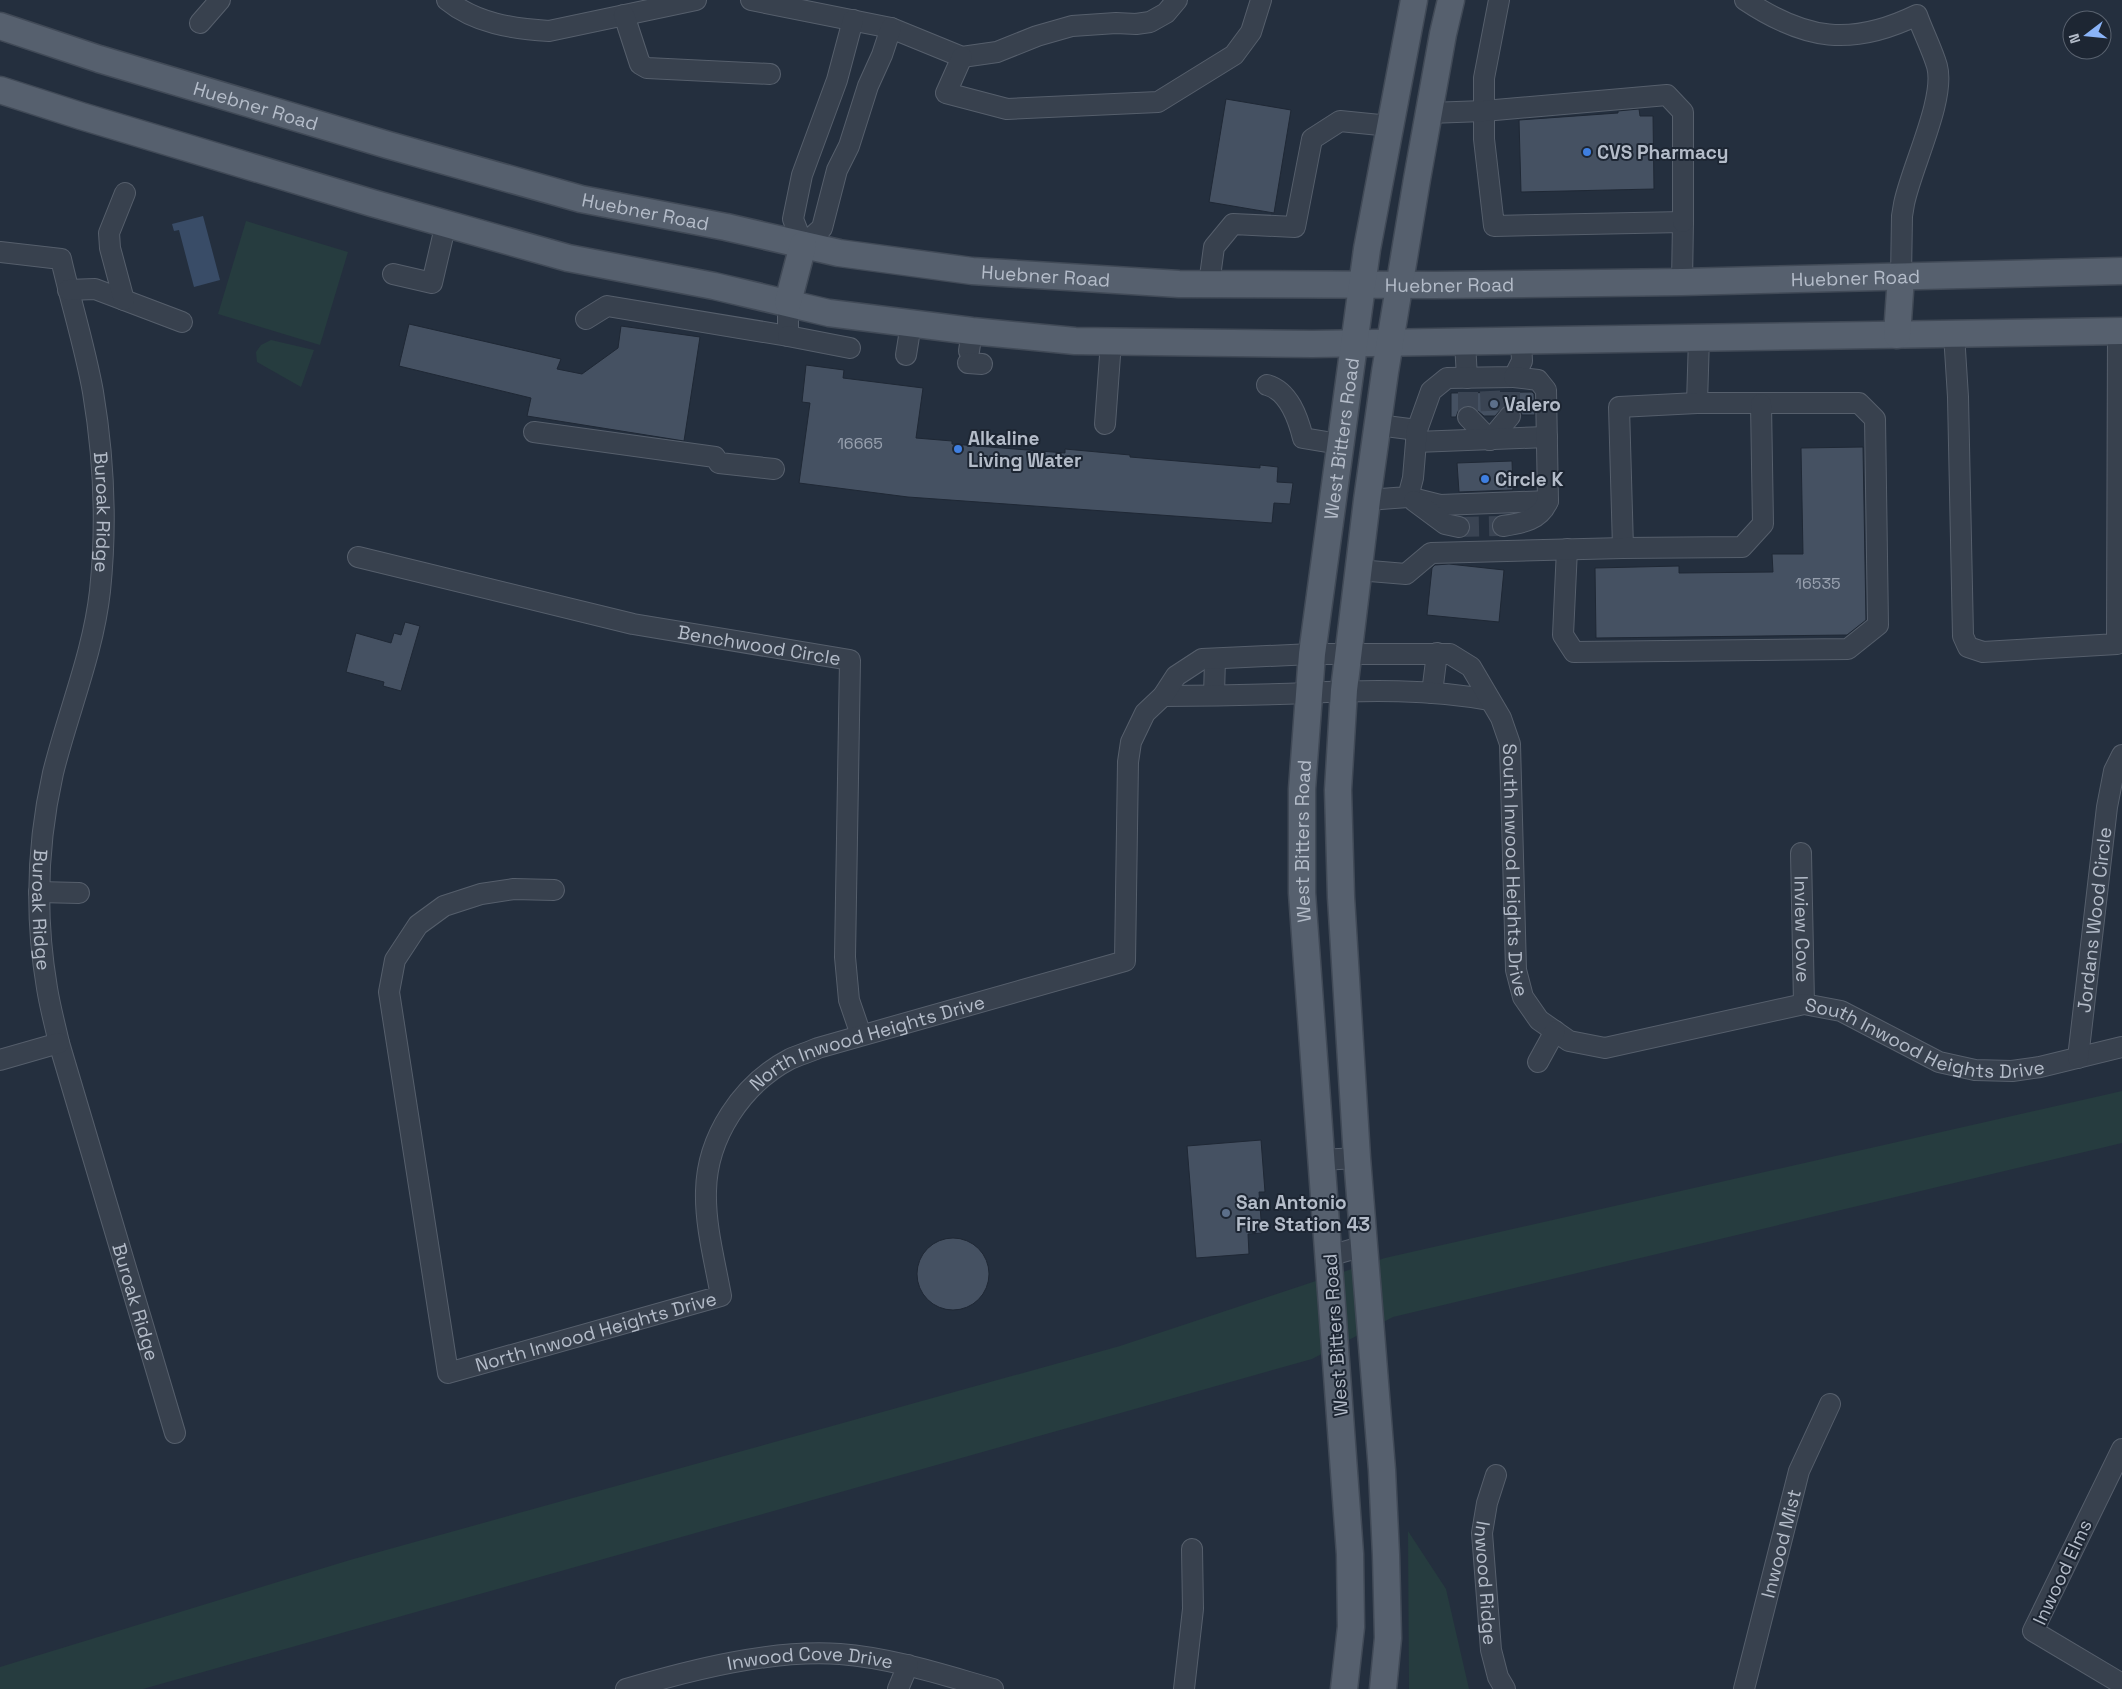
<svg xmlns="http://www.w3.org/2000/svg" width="2122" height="1689" viewBox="0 0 2122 1689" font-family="'Space Grotesk',sans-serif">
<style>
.green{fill:#263c3f}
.water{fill:#394c67}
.building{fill:#455162;stroke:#1f2835}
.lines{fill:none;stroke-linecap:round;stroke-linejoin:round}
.minor-tunnel{stroke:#3a4453;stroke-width:20;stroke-dasharray:20 10;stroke-linecap:butt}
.minor-casing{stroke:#565f6c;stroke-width:22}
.major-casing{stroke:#414a57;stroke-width:29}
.minor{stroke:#38414e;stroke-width:20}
.major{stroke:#56606e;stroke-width:26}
.shop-dot{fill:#3f7fe0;stroke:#1d2633;stroke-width:2}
.service-dot{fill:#5c6f8a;stroke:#1d2633;stroke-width:2}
.labels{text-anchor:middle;stroke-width:4;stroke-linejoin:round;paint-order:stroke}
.number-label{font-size:16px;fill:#98a1af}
.street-label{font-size:19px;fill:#b4bcc9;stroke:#1d2633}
.poi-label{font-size:19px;font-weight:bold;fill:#b4bcc9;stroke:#1d2633;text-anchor:start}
</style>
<rect width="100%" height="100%" fill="#242f3e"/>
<path class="green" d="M246,221L348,252L320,345L218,314Z
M271,340L314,350L301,387L257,362L256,352L261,345Z
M2122,1091V1143L1393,1317L1312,1359L143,1689H0V1667L350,1560L1120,1346L1385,1258Z
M1408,1531L1446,1589L1469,1689H1409Z"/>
<path class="water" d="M203,216L220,280L194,287L179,230L174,231L172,224Z"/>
<path class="building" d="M1226,99L1291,110L1274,213L1209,202Z
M1639,109L1640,116H1653L1654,189L1521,192L1519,120L1618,113V111Z
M409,324L561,359L557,369L582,374L618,348L621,326L700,337L684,441L527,416L531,398L399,366Z
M806,365L844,370L843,378L923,388L916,438L952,441V444L1065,453V449L1130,455V457L1260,468V465L1278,467L1277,482L1293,483L1290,504L1274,503L1272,523L908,497L799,483L810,403L802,402Z
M1532,392L1534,394L1535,415H1522L1518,407L1512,404L1505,405L1495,416H1484L1472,406L1466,405L1459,409L1456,417H1451V393Z
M1863,447L1866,620L1847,635L1596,638L1595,568L1679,566V573L1773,572L1772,554H1803L1801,448Z
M1512,461L1513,490L1459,492L1457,463Z
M1449,564L1504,570L1499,622L1427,615L1432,568L1435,565Z
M405,622L420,626L401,691L383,686L384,682L346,672L356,633L391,643L394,633L401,635Z
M1261,1140L1265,1192H1259L1262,1233L1248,1234L1249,1254L1196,1258L1187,1146Z
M917 1274a36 36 0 1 1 72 0a36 36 0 1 1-72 0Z"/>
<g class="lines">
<path class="minor-tunnel" d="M1490,391L1491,417
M1468,392V417
M1510,392V416
M1459,527L1503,526"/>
<g class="minor-casing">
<g id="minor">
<path d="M447,0C475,23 513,29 549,31L696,0"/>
<path d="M751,0L891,28L962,57L997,52L1037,36L1072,26L1116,23L1136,24L1150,22L1166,13L1177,0"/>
<path d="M1499,0L1484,78V139L1494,226L1683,222L1682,282"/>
<path d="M1745,0C1805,40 1851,47 1917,15C1923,32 1932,49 1937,66C1946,99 1911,168 1904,204L1902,216L1901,277"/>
<path d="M624,15L640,64L647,68L770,74"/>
<path d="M853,20L837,80L802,175L793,219L803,245L822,228L837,170L849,146L868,86L882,55L891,28"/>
<path d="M200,23L220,0"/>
<path d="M962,57L946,93L1007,109L1158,102L1234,55L1251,32L1261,0"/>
<path d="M1429,113L1484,111L1667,95L1683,112V222"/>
<path id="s1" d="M0,252L61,259C71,303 85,347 93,392C104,458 107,524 100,591C93,654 68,712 53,773C37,844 35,917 47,988C50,1007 55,1025 59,1043L175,1433"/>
<path d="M393,274L432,283L446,223"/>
<path d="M1209,284L1214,247L1233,224L1295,227L1312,139L1340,121L1390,126"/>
<path d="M68,290L95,289L182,322"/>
<path d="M124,300L110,248L109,233L125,193"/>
<path d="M586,319L607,306L788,336V302"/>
<path d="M1954,334L1958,397L1963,636L1968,647L1983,652L2117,644L2118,331"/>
<path d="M788,336L850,348"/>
<path d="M1465,342L1467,378"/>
<path d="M969,351L972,331"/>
<path d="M906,355L911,324"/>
<path d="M968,363L982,364"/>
<path d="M1267,385C1289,391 1298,418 1303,438L1339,444"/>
<path d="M1697,403L1699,338"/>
<path d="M1468,417L1490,440"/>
<path d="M1105,424L1111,342"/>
<path d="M1378,425L1417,430"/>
<path d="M534,432L715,457L719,463L774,469"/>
<path d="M1490,440L1510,416"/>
<path d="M1416,442L1547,437"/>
<path d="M1408,497L1440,505L1548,501"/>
<path d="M1367,500L1408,497L1413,478L1417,430L1431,391L1447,378L1514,377L1522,361L1521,341"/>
<path d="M1414,501L1445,524L1459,527"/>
<path d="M1503,526C1523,523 1540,520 1548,501L1546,390L1538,380L1514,377"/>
<path d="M1567,549L1563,635L1574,652L1848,649L1878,625L1875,419L1859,403H1697L1619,407L1623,548"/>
<path id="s2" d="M358,557L633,624L850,660L845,957L849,1000L861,1035"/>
<path d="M1358,570L1406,574L1431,553L1623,548L1742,547L1763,524L1761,404"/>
<path d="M1432,693L1437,653"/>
<path d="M1214,695L1215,659"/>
<path d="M1163,696C1211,696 1259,695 1307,693C1368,690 1429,689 1489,700"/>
<path id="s3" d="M1801,853L1804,1004"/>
<path id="s4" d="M554,890L514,889L481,894L444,906L418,925L395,960L389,992L448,1373L721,1296C715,1262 705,1226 706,1191C707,1137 742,1084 790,1059C799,1055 809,1052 818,1048L1125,961L1128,762L1131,742L1145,713L1163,696L1176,676L1202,659L1312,654H1450L1471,667L1501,718L1510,744L1516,970L1523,997L1539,1020L1569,1041L1605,1048L1804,1004L1841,1011L1939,1062L1975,1070L2012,1071L2040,1067L2122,1047"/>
<path d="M39,892L79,893"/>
<path id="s5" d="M2078,1058L2107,807L2114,771L2122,755"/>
<path d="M0,1060L59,1043"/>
<path d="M1538,1062L1555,1031"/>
<path d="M1321,1160L1357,1158"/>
<path d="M1329,1256L1364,1246"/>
<path d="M2122,1449L2033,1631L2122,1684"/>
<path id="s6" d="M1496,1475L1487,1503L1482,1533L1491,1650L1498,1677L1505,1689"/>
<path id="s7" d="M626,1689C691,1670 772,1649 840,1654C892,1658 943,1675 993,1689"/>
<path d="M898,1689L908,1665"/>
<path d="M1184,1689L1193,1609L1192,1549"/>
<path id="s8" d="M1744,1689L1799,1471L1830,1404"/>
</g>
</g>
<g class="major-casing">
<g id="major">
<path id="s9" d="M0,26L99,59L388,145L581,199L726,227L839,253L972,271L1179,284L1435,285L1682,282L2122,271"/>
<path d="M0,90L81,116L372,203L568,258L714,286L829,313L972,331L1075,341L1312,344L2122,331"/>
<path d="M788,302L803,245"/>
<path d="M1897,335L1901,277"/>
<path id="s10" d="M1344,1689L1351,1627L1350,1554L1302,893V789L1312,654L1367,249L1414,0"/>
<path d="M1383,1689L1388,1638L1386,1555L1382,1470L1357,1158L1341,897L1338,790L1344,690L1367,500L1385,372L1417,179L1443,34L1451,0"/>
</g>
</g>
<use href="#minor" class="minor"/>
<use href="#major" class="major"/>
</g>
<g class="shop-dot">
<circle cx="1587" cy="152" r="5"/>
<circle cx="958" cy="449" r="5"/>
<circle cx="1485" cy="479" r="5"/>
</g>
<g class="service-dot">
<circle cx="1494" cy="404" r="5"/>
<circle cx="1226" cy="1213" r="5"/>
</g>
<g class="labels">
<g class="number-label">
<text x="860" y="449">16665</text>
<text x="1818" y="589">16535</text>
</g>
<g class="street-label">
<text dy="7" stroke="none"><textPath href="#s9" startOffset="268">Huebner Road</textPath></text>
<text dy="7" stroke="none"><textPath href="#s9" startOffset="672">Huebner Road</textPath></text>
<text dy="7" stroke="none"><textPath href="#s9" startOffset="1078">Huebner Road</textPath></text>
<text dy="7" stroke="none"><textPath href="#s9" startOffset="1888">Huebner Road</textPath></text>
<text dy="7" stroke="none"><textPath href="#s9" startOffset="1482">Huebner Road</textPath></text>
<text dy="7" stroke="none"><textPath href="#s10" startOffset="1255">West Bitters Road</textPath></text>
<text dy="7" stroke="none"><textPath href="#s1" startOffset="319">Buroak Ridge</textPath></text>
<text dy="7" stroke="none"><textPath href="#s2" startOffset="411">Benchwood Circle</textPath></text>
<text dy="7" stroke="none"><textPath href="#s10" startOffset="850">West Bitters Road</textPath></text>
<text dy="7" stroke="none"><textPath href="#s4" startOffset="2324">South Inwood Heights Drive</textPath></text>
<text dy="7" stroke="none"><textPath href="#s1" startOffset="724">Buroak Ridge</textPath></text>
<text dy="7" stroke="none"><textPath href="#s5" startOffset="139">Jordans Wood Circle</textPath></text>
<text dy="7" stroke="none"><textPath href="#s3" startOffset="76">Inview Cove</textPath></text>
<text dy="7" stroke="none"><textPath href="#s4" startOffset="2885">South Inwood Heights Drive</textPath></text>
<text dy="7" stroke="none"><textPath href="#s4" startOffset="1236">North Inwood Heights Drive</textPath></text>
<text dy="7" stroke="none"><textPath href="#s1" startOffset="1129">Buroak Ridge</textPath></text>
<text dy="7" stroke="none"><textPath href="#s4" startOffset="758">North Inwood Heights Drive</textPath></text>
<text transform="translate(1335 1335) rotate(-94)" y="7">West Bitters Road</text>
<text dy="7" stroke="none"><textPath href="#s8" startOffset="150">Inwood Mist</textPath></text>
<text transform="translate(2062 1572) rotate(-65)" y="7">Inwood Elms</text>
<text dy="7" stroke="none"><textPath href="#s6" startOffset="110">Inwood Ridge</textPath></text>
<text dy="7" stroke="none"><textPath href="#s7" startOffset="188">Inwood Cove Drive</textPath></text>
</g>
<g class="poi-label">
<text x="1597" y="159">CVS Pharmacy</text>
<text x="1504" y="411">Valero</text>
<text x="968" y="445">Alkaline<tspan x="968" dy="22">Living Water</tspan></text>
<text x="1495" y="486">Circle K</text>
<text x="1236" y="1209">San Antonio<tspan x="1236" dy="22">Fire Station 43</tspan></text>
</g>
</g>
<g transform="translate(2087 35) rotate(254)"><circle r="24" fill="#1d2633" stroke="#59626f"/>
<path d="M0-4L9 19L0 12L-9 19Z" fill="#8ab4f8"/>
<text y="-8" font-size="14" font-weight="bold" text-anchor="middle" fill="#b4bcc9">N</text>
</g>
</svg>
